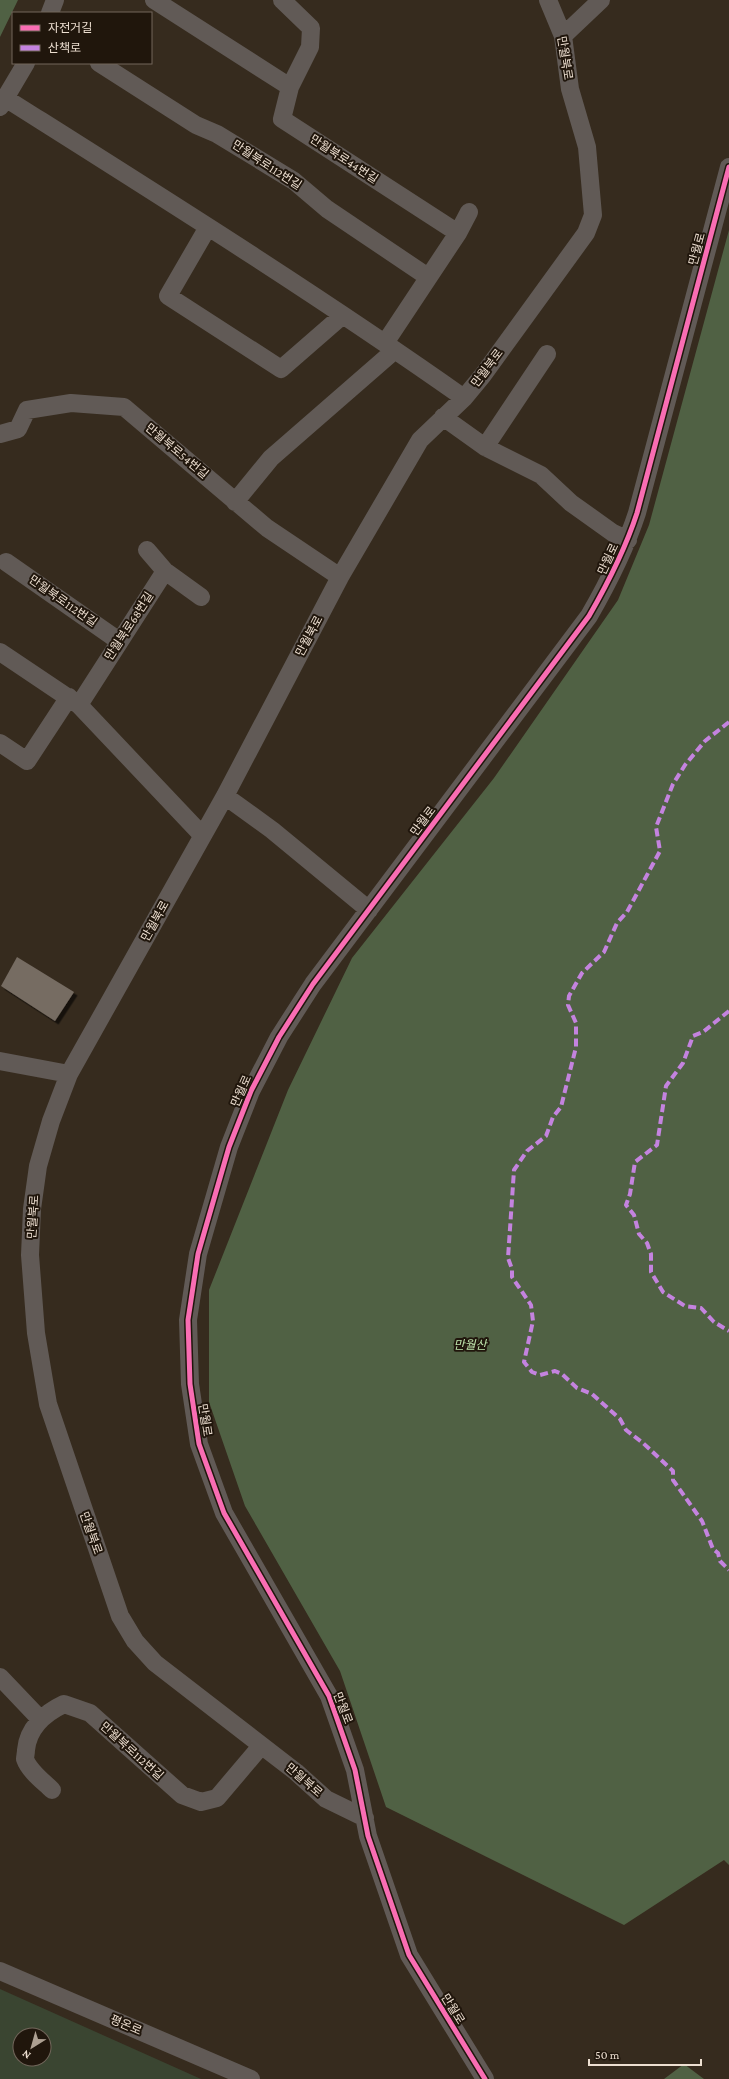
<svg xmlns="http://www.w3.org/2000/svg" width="729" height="2079" viewBox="0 0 729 2079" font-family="'Crimson Pro','Noto Sans KR',serif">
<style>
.green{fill:#3a4531;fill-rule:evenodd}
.forest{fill:#506144}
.building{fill:#766c62;filter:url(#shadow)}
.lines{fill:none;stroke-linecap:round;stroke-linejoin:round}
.minor{stroke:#615a56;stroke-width:18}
.quiet{stroke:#c483df;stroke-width:4;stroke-dasharray:8 4;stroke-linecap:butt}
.cycleway-casing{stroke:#20160c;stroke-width:8}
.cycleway{stroke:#f96db3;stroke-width:5}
.labels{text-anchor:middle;stroke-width:4;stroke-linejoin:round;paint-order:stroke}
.street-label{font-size:12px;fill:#eddfd1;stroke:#20160c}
.park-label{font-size:12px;font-style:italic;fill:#bfe6ad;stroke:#20160c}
</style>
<defs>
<filter id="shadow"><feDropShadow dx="3.5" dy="3.5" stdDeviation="0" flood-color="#0009"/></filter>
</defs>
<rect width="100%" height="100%" fill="#362b1e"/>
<path class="green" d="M0,1989L201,2079H0ZM20,2035H44V2059H20Z"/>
<path class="forest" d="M0,0H18L0,37Z
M729,230V1865L724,1860L624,1925L386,1807L340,1671L245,1506L209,1402V1290L288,1090L352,958L494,778L618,600L649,525Z
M684,2064L704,2079H664Z"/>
<path class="building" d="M17,957L74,992L55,1021L1,986Z"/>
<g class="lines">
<path class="minor" d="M154,0L290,87
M282,0L311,28L310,47L290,87L282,119L458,233
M50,13L55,0
M563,36L601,0
M99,63L196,125L217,134L294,181L327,209L428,277
M5,98C160,196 315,293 464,398
M0,107L26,63
M208,227L168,296L281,369L343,315
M385,343L458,233L469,212
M443,417L485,447L541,475L571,503L613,533L628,540
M0,434L18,429L27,410L71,403L124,407L267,528L340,577
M485,447L547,354
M235,502L271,458L395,350
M147,550L165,571L201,597
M6,562L119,641
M0,652L79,705L202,835
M79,705L165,571
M0,743L27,761L69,697
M225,796L272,830L369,910
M0,1061L69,1074
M0,1677L40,1719
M52,1790C44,1782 29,1771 25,1759C25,1757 26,1753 26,1750C28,1728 45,1713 64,1704L90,1713L182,1795L201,1802L217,1798L261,1746
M365,1818L326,1799L296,1772L155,1663L135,1641L120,1616L48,1404L36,1333L30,1255L32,1209L38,1166L51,1121L69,1074L225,796L340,577L420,440L464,398L483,375L586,233L593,215L587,147L570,89L563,36L548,0
M0,1971L251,2079
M485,2079L409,1955L368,1836L355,1770L329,1696L224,1513L199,1444L190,1384L188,1320L198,1254L229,1147L251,1091L279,1037L313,984L589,616C608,583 625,550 637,513L729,167"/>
<path class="quiet" d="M729,722L705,741L685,765L673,784L656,827L660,851L627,912L617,923L604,952L582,973L569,996L568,1005L576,1023V1047L561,1107L553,1117L546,1136L527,1151L514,1170L508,1258L512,1269V1277L531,1305L533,1321L524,1362L532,1372L540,1375L555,1371L562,1374L577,1388L592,1394L620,1419L626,1430L643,1443L673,1471V1480L702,1521L713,1549L718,1553L720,1561L729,1570
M729,1011L703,1032L693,1036L683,1063L666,1086L657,1145L635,1162L630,1194L626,1205L634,1215L639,1234L647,1243L651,1254V1272L663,1292L685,1306L701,1308L714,1322L729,1331"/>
<g class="cycleway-casing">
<path id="cycleway" d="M485,2079L409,1955L368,1836L355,1770L329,1696L224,1513L199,1444L190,1384L188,1320L198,1254L229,1147L251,1091L279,1037L313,984L589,616C608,583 625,550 637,513L729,167"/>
</g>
<use href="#cycleway" class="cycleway"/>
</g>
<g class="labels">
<g class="street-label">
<text transform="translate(565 58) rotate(81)" y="4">만월북로</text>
<text transform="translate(344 159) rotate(33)" y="4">만월북로44번길</text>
<text transform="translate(267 165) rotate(33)" y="4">만월북로112번길</text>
<text transform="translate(697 249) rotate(-75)" y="4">만월로</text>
<text transform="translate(487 368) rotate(-53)" y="4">만월북로</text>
<text transform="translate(177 451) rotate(40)" y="4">만월북로54번길</text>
<text transform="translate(608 559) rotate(-65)" y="4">만월로</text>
<text transform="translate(63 601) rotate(35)" y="4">만월북로112번길</text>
<text transform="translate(129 626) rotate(-57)" y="4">만월북로68번길</text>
<text transform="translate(309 636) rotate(-62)" y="4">만월북로</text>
<text transform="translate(423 821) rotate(-53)" y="4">만월로</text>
<text transform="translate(155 921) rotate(-61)" y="4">만월북로</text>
<text transform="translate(241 1091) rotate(-66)" y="4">만월로</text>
<text transform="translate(33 1217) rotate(-86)" y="4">만월북로</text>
<text transform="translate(205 1420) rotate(81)" y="4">만월로</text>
<text transform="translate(91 1533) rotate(70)" y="4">만월북로</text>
<text transform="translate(343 1708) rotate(69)" y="4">만월로</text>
<text transform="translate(132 1751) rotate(42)" y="4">만월북로112번길</text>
<text transform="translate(304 1780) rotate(41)" y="4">만월북로</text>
<text transform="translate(453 2009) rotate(58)" y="4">만월로</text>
<text transform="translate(126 2025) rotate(23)" y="4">평온로</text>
</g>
<g class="park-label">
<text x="470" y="1349">만월산</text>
</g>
</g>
<rect x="12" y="12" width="140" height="52" fill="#20160c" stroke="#72665b"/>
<rect x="20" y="25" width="20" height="6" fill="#f96db3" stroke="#72665b"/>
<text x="48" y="32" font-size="12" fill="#eddfd1">자전거길</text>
<rect x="20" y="45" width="20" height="6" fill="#c483df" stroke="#72665b"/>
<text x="48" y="52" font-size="12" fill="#eddfd1">산책로</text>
<g transform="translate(32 2047) rotate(217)"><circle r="19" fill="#20160c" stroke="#72665b"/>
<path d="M0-3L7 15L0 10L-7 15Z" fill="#ada092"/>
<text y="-6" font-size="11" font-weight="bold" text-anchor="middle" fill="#eddfd1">N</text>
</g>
<path d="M589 2059v6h112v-6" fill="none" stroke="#eddfd1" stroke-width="2"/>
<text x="595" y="2059" font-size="12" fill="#eddfd1" stroke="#20160c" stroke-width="3" paint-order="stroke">50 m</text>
</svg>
